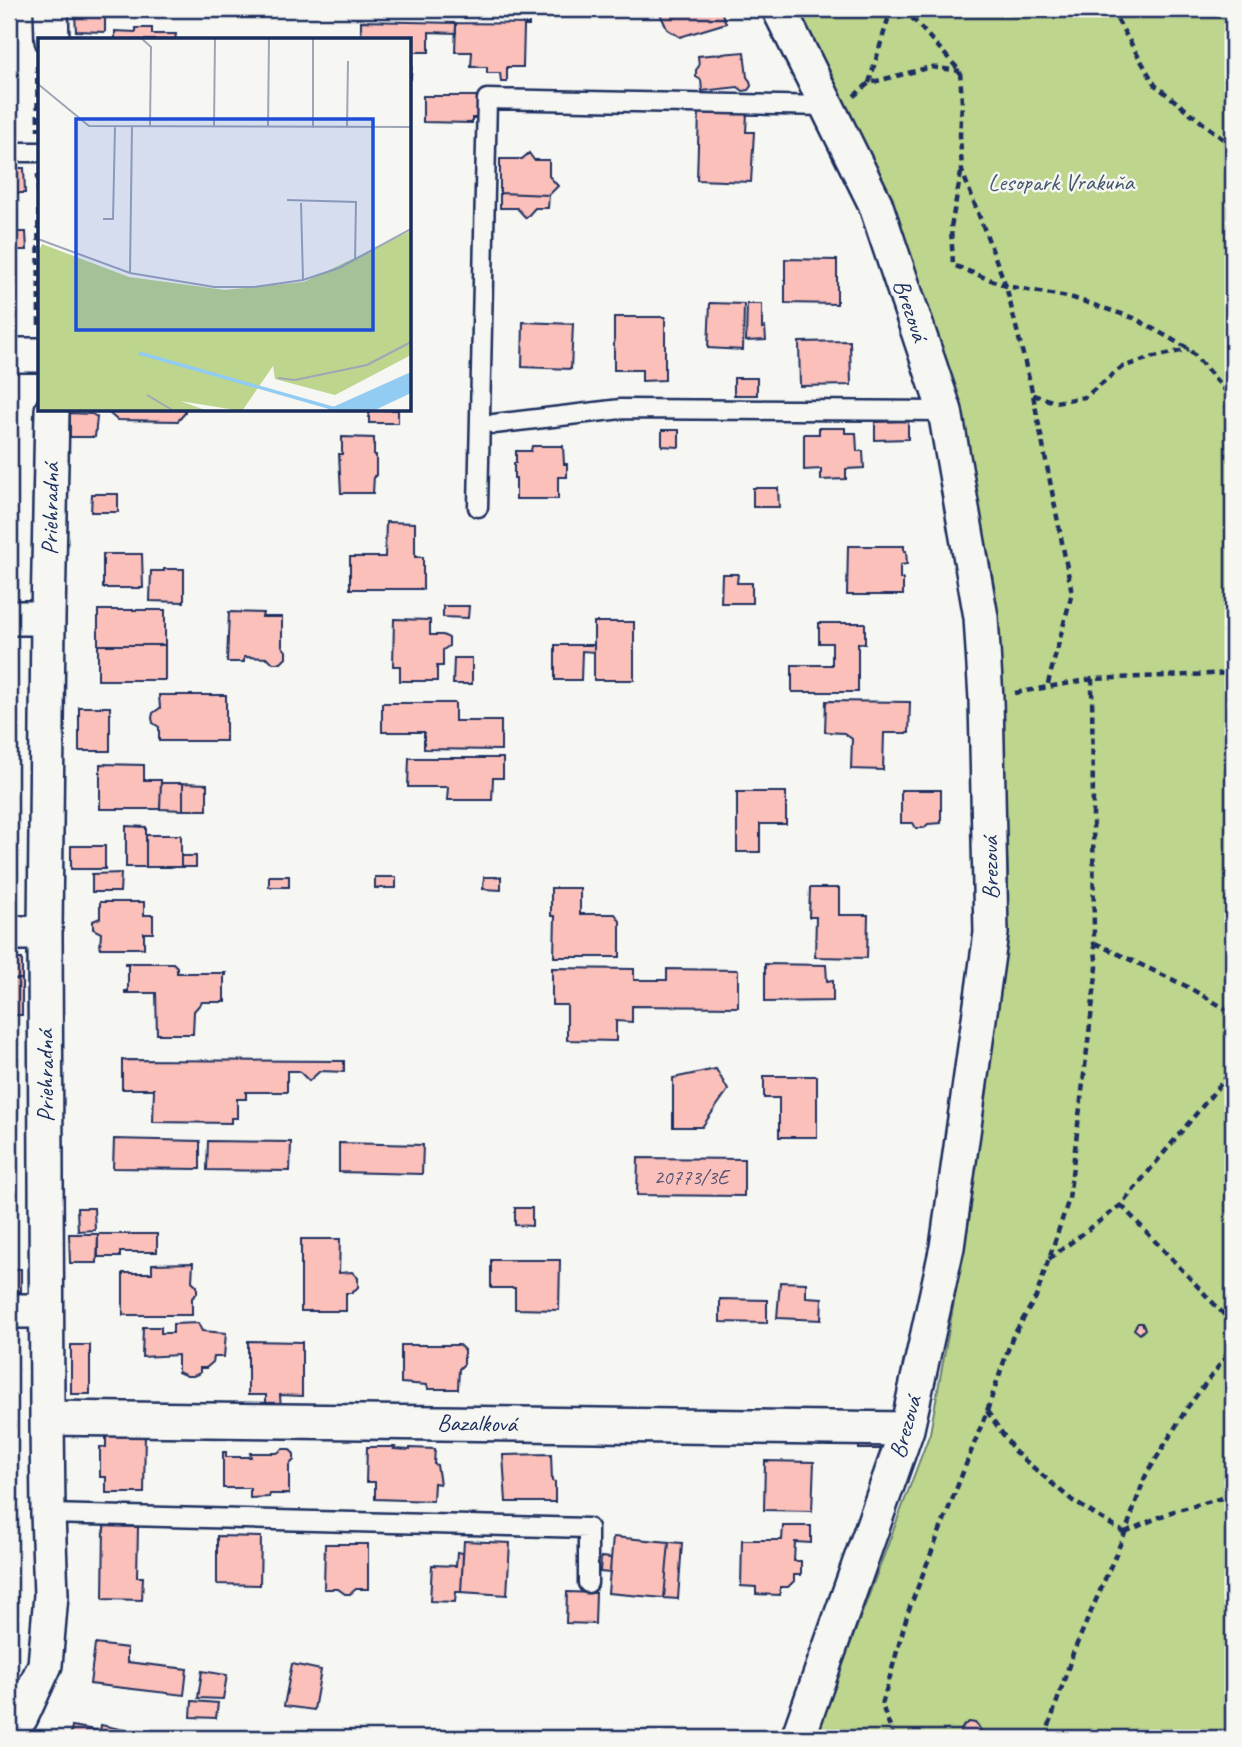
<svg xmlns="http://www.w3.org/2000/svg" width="1242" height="1747" viewBox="0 0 1242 1747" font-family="Caveat,sans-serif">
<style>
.green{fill:#bdd58c;stroke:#6c8275;stroke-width:2}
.building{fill:#fcc0ba;stroke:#1b2f5e;stroke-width:2}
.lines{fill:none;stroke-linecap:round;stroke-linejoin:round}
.lane-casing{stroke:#1b2f5e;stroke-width:23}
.street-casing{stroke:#1b2f5e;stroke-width:38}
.path{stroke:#1b2f5e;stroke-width:4.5;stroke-dasharray:7 5;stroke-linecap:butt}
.lane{stroke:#f6f6f2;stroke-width:18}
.street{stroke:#f6f6f2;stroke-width:33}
.labels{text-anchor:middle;stroke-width:5;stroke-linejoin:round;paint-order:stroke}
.number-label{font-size:21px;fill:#535375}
.park-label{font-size:24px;fill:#44586a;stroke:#f6f6f2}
.street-label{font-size:24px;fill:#1b2f5e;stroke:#f6f6f2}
.inset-river{fill:none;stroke:#92ccf2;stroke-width:3.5}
.inset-road{fill:none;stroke:#9ea6b7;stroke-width:2}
.view{fill:#1d4ed8;fill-opacity:0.15;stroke:#1d4ed8;stroke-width:3.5}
.inset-edge{fill:none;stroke:#1b2f5e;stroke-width:3.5}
</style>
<rect width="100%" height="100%" fill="#f6f6f2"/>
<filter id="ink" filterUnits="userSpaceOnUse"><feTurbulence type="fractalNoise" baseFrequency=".0143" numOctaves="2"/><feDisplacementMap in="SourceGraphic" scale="14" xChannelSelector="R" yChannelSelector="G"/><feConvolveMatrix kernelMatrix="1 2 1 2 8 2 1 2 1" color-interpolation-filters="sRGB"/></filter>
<g filter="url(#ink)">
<path class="green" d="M790,9H1233V1738H815L930,1433L969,1220L1008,872L998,704L977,512Z"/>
<path class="building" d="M147,9H161V12H147Z
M658,9H720L726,23L680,37L667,29Z
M75,15H105V32L76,31Z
M361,21L456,23V33L429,32V52H412L411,79H410V40H361Z
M456,23L529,24V26H524L523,67H507V82H501L500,73H487V67H471L472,52H455Z
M136,28H152V34H176L175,40H115V31L136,32Z
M744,52L747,77L750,81L751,86L748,90L743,91L738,87L702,91L701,80L696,77V70L699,66L698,56Z
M423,96H477V118H472V123L423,122Z
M699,111L747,113L746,132H754L751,182L697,180Z
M529,153L534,160H549V176L558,186L549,195L500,193V159H522Z
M9,168H24L25,193H9Z
M500,193L549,195L548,208H535L526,218L517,208H500Z
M9,232H26L27,250H9Z
M785,259L837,260V304L785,303Z
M710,303L744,304L743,350L708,348Z
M747,304H762V328L765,327L766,340L746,341Z
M614,317H665V380L642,381V370H614Z
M523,322L573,324L571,369L522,367Z
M850,341L851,385L800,386L799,342Z
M734,378H757V395H734Z
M110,410H185V413L178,421L117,420L109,413Z
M369,410H398V423H369Z
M70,413L92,414L97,417L95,437H70Z
M908,421V439L875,440V422Z
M819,428H845V433H856L857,451H863L864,468L846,469V479L821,480V469L804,470V434H819Z
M662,430H679V447L662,446Z
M342,437L374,438V455H376V476H374L373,493H341L339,454H342Z
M532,446H563L564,464H567V477H558V499H516V478H514V463H516V451H531Z
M753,488H778L779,507H753Z
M92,494H118V512H91Z
M386,522L415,523V557H423V589H350V557H385Z
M848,546H904V551H906L907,564L900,565V579H903V595H847Z
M103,554H142L143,588H103Z
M164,569H184V602L150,601L151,571H164Z
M722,574H738L737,583H752V603H721Z
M443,606H469L468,618L443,617Z
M98,610H165V645H98Z
M229,612L263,613L262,617H282V646L286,651V658L281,663H273L268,658L244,657V662H227Z
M394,619L430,620V635H443L449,638V646L443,650V666H437V681H400V666H393Z
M594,622H634V680H594Z
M819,623H865V644L858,643V692H792V665H832V643H819Z
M98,645H165V680H98Z
M555,645H594V652L582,651L581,680H555Z
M454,658H472V684H453Z
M159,695H226V741H159V727L153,723L152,718L153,713L160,708Z
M826,701L910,702L909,733H884L883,770L851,769L852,739L844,733L825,732Z
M382,703H455V721H501V750L424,749V732H382Z
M79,707H110V751H79Z
M409,758H503V778H493L492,800H447L448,787H408Z
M100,764L144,765V780H161L160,809H100Z
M161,783H183V810L160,809Z
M183,783L207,784V810H183Z
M901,790H941V823L928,824L924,828H916L913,823H901Z
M737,792H786V824H760V852H737Z
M126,826L146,827V867H126Z
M146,835H181V867H146Z
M71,846H105V869H71Z
M181,856H196V867H181Z
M121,873L120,892H92V874Z
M269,876H289V887H269Z
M375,877H396V888H375Z
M484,877H501V890L483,889Z
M551,888H580V914H615L620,921V957H554L555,916H551Z
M810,888H839V915H868L867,958L815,957L816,917H809Z
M100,902H144V915H153V933H144V948H100L101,933L93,929V921L100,918Z
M9,959H22V979H9Z
M125,963H173L177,967V973H226V975H224V1000H226V1002H202L194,1011L193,1034H157L156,993H125V991H128V965H125Z
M765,964L826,965L827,981L833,980V1001L765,1002Z
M552,968L634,969V980H667V969L738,970V1007L632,1006V1022L616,1021V1041L567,1040V1005H552Z
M9,979H22V1015H9Z
M122,1060L344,1061V1072L320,1071L309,1081L299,1071H287V1092H246V1099H237V1118H231V1123L153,1122L154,1089H122Z
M716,1069L728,1090L702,1127H673V1078Z
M764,1076H817V1137H779V1098H764Z
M114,1139L200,1141V1169L113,1168Z
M208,1141L291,1142L290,1171L207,1170Z
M339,1143L423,1145L422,1174L339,1172Z
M638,1158L744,1159V1196L637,1195Z
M77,1208H94L95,1230L78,1231Z
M515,1208H532V1226L515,1225Z
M69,1234H98L97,1263H70Z
M98,1234H157V1252H120V1257H98Z
M301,1239H340L339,1273L352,1272L358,1278V1287L352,1293H346V1311H301Z
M491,1260H560L559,1310L515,1309V1288H491Z
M193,1263L192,1281L197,1286V1293L192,1298V1315H123V1273H152V1264Z
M9,1269H21V1291H9Z
M780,1282L806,1283V1297L822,1298L821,1320L777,1318Z
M720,1299L767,1300V1323L720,1322Z
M198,1323L202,1331L226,1333L224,1357H214L213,1362L206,1368H200V1373L193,1376H187L178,1372V1355L142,1357L143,1327H161V1333H173V1324Z
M1138,1323H1142L1145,1329L1140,1334L1134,1329Z
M248,1341L302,1342V1396L280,1395L281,1409H266V1395H248Z
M71,1345H90V1394H71Z
M401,1345H459L464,1350V1364L459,1369L458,1389H428L427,1385L401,1383Z
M106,1431H145L144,1493H106V1477H100V1447H106Z
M859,1434H888L889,1449H859Z
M367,1447H395L394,1449L410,1450V1448L435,1449L434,1464L437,1465L440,1484L434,1483L433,1501L375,1499V1482H366Z
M283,1449H289L294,1454V1460L289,1465V1494H270L269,1497L250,1498V1488H223V1452H226V1457H251L250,1453H277Z
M551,1454L552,1481L555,1482V1502H506L503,1455Z
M765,1461L814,1462L812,1511L764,1510Z
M104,1526L138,1527L137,1577H143L142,1600L103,1599Z
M783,1526H811V1543L795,1542L794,1561H801V1575H794V1581L788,1587H780V1595L756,1594V1587L741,1586L742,1540H782Z
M217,1536L261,1537L260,1585L217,1584Z
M613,1537L669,1542L664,1598L608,1593Z
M464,1541L510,1543L507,1595L461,1592Z
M669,1542L682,1543L678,1599L664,1598Z
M325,1544H368V1589H356L350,1594H345L338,1589H324Z
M457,1552L463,1553L461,1592H456L455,1602L430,1601L432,1565L456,1566Z
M601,1557L611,1558L610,1573L600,1572Z
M567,1592L596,1593L595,1624L566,1623Z
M95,1644L127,1648V1662L187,1669L184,1695L90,1684Z
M292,1664L321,1670L314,1710L284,1706Z
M202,1671L227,1675L223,1699L198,1698Z
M192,1701L218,1703L216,1718L191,1717Z
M969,1722L975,1723L979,1727L981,1732L978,1738H963L960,1732L964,1725Z
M101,1725L134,1732L133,1738H70L72,1726L100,1731Z"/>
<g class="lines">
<g class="lane-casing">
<path id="lane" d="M9,152H40
M494,424L621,409L945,411
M478,507L487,99L827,106
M48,1514L588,1528V1583"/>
</g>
<g class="street-casing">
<path id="street" d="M51,9L52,40
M779,9L875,203L945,411L981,617L986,699L991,933L947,1247L907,1429L798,1738
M9,355H40
M9,618H48
M9,933H45
M9,1311H46
M47,1418L907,1429
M9,1733L21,1717L45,1665L51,1595L48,1514L47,1418L45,933L48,618L52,410"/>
</g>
<path class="path" d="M904,9L960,71L962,103L960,135L962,171L1006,286L1033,395L1072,593L1047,687
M1111,9L1155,85L1233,147
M37,66L38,130
M869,83L891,9
M854,96L869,83L931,67L960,71
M961,173L951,227L953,265L1006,286L1073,298L1134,318L1189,349L1233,399
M38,174L39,326
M1033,395L1055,402L1085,397L1122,367L1150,358L1189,349
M1015,693L1092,679L1233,673
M1095,943L1186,986L1233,1013
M1121,1205L1233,1324
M1049,1259L1121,1205L1233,1069
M987,1411L1015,1452L1073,1501L1125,1533
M1125,1532L1171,1512L1233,1495
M894,1738L882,1705L908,1612L987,1411L1012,1338L1036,1297L1069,1199L1097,967L1094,943L1092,679
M1045,1738L1073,1653L1125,1533L1145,1477L1187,1408L1224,1359L1233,1342"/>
<use href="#lane" class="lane"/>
<use href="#street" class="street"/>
</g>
</g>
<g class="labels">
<g class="number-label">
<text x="691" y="1184">20773/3E</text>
</g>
<g class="park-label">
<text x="1061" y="190">Lesopark Vrakuňa</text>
</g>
<g class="street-label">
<text transform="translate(911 310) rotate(71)" y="8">Brezová</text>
<text transform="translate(50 509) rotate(-89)" y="8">Priehradná</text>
<text transform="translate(990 868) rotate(-91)" y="8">Brezová</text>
<text transform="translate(45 1076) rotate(-90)" y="8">Priehradná</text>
<text transform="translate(477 1423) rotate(1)" y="8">Bazalková</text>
<text transform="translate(905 1427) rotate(-74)" y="8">Brezová</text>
</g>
</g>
<g transform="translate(38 38)">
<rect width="373" height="373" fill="#f6f6f2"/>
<path d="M373,193V317L297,357L237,341L235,328L204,373L142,363L170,373H0V215L4,206L91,239L187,252L266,244Z" fill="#bdd58c"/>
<path d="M373,334V355L335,373H286Z" fill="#92ccf2"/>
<path class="inset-river" d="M101,315L301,372"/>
<path class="inset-road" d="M103,0L113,9L112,88M0,46L51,88L373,89M176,88L177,0M230,89L231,0M309,89L310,23M275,90V0M249,162L318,164L317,222M263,165L265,242M65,181H75L77,89M0,201L92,235L176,249H216L265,242L301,230L373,191M92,235L94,88M240,340L257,342L329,327L373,304M109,357L136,373"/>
<path class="view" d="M38,81H335V292H38Z"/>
<rect width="373" height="373" class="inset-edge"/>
</g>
<rect width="1242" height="1747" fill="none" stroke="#f6f6f2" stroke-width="35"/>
<rect x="18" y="18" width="1207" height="1712" fill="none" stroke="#1b2f5e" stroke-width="2.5" filter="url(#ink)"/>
</svg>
